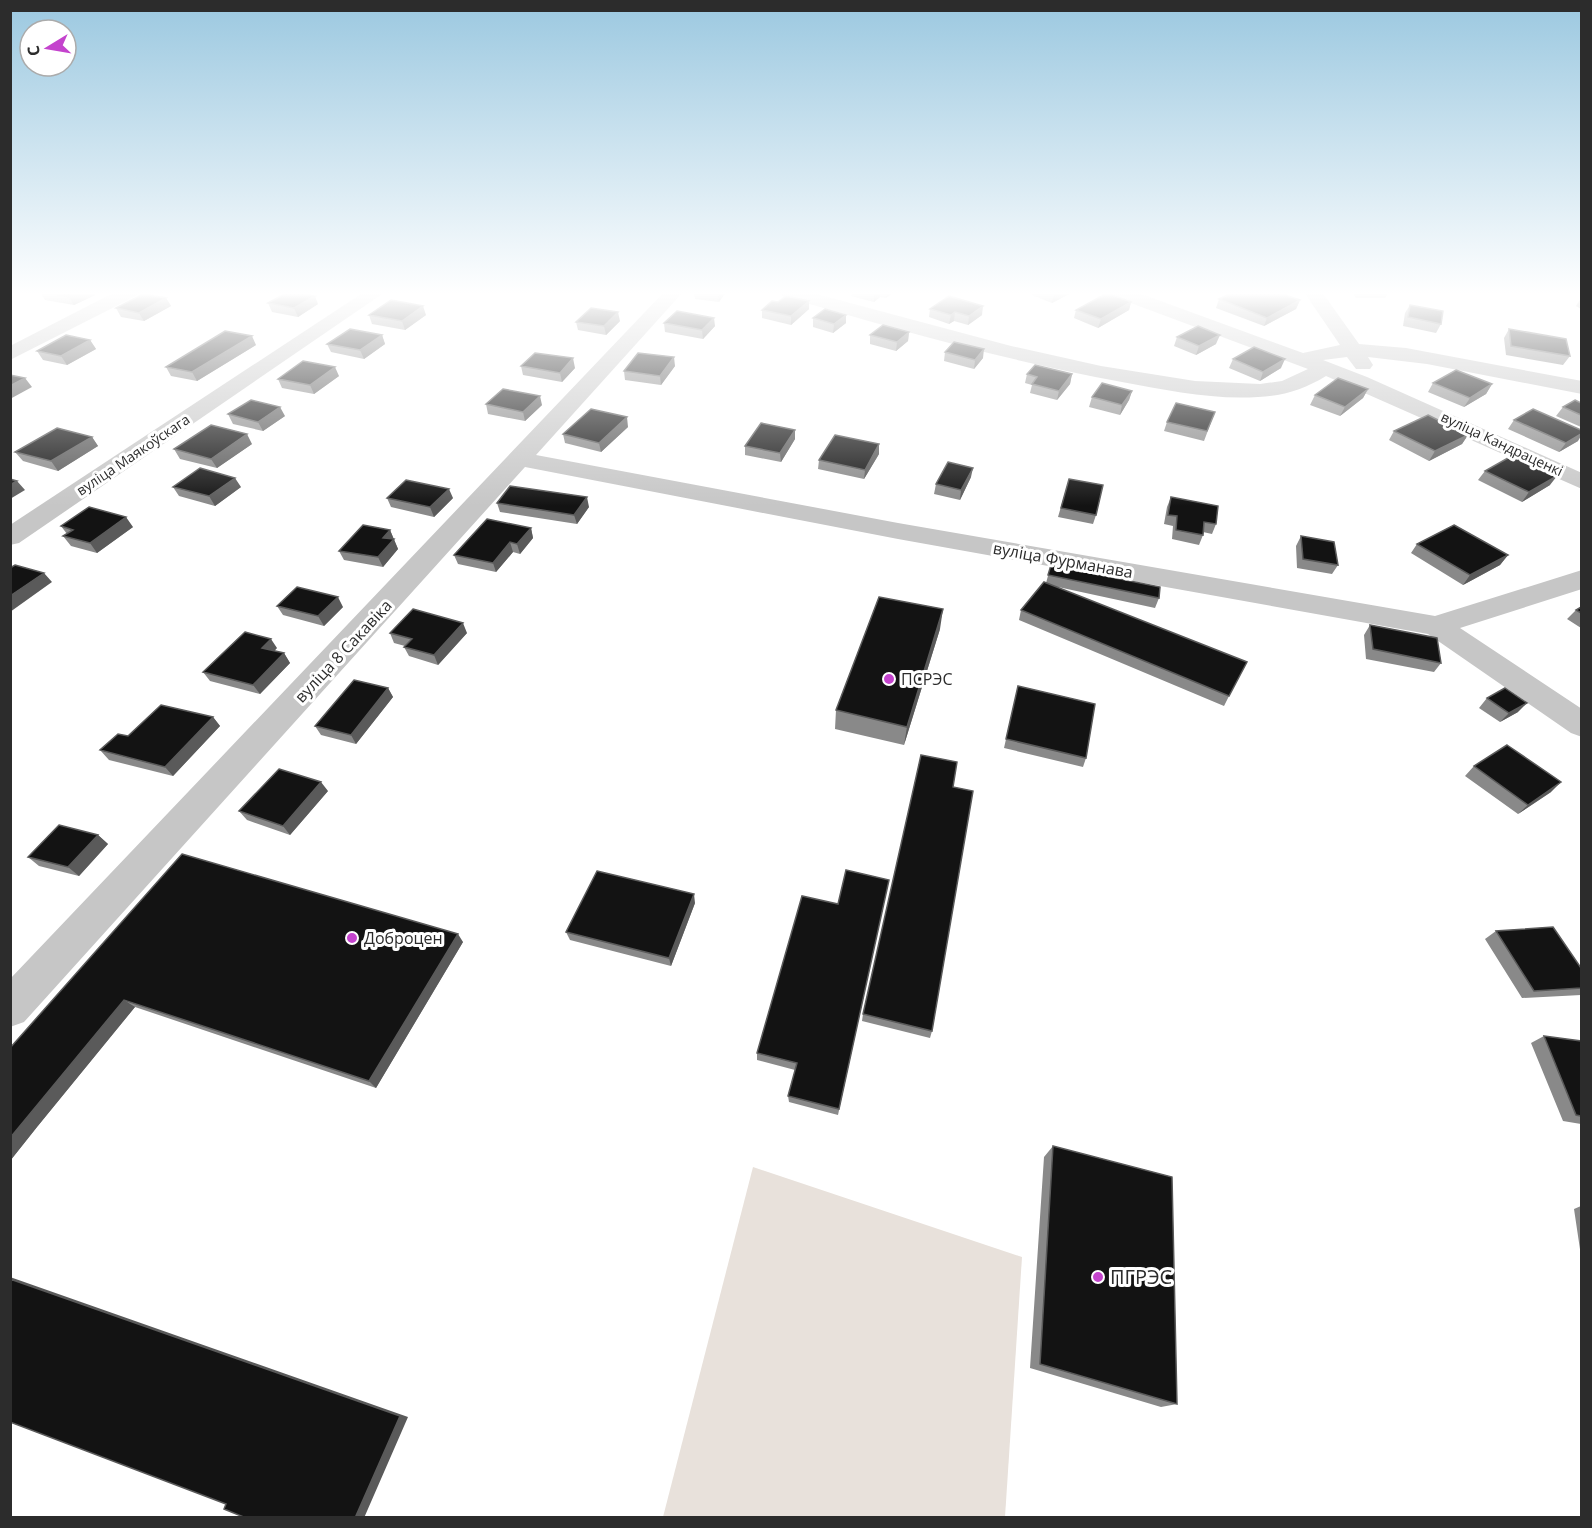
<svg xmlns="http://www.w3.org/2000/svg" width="1592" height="1528" viewBox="0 0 1592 1528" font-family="'Open Sans',sans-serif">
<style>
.green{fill:#e8e1db}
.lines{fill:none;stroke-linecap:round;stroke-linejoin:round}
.minor{fill:#c6c6c6;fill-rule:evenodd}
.tertiary{fill:#c6c6c6;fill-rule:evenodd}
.wall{fill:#898989}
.shaded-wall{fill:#5a5a5a}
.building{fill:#131313;stroke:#5a5a5a;stroke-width:1.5}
.poi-dot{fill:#c443cd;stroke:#fff;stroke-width:2}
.labels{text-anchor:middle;stroke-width:6;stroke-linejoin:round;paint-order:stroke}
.far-street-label{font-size:14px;fill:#2c2c2c;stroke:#fff}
.street-label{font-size:16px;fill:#2c2c2c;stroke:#fff}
.poi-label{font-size:16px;fill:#2c2c2c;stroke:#fff;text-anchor:start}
.near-poi-label{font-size:20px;fill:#2c2c2c;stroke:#fff;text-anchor:start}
</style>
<rect width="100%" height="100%" fill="#fff"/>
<path class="green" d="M753,1167L1022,1257L1005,1517H663Z"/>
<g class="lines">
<path class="minor" d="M115,292H138L136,296L10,360V346Z
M664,292H683L536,455L898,523L1435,616L1582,570V589L1460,628L1582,709V737L1571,733L1428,634L898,539L525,467L24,1022L10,1027V979Z
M780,292H809L1011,346L1101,366L1195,381L1260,384L1282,381L1308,369L1112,296L1110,292H1136L1303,353L1340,345L1304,292H1322L1359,344L1406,348L1582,381V394L1427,364L1368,357L1373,365L1370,369H1356L1347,357L1323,360L1367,377L1582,473V489L1326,376C1305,389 1283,396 1258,397C1212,400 1167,390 1122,382C1007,361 895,329 782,296Z"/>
<path class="tertiary" d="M364,292H385L19,543L10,545V525Z"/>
</g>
<path class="wall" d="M40,292L95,295L74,305L45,300Z
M694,292H726L719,302L695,299Z
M852,292H894L886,298L880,297L874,302L851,296Z
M1033,292H1073L1052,303L1032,295Z
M1352,292H1389L1385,298H1356Z
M166,298L171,306L144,321L121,317L116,308Z
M1581,298V309L1576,306Z
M1219,299L1300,300L1296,309L1264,326L1216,308Z
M809,301V309L791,325L762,318V310L778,302Z
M1131,302L1129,310L1098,328L1074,318L1076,310Z
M268,303L318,304L298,317L272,312Z
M1410,305L1441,324L1436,333L1403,326L1405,313Z
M930,309L982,315L968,325L954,321L949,324L929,317Z
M369,315H426L405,330L372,324Z
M846,315V323L833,333L813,327V318Z
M620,321L606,335L578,330L576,322Z
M664,323L715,326L703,339L665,332Z
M1509,329L1570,356L1563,365L1506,355L1504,338Z
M909,332L908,341L896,351L870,344V335Z
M382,335L385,344L364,359L331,352L327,344Z
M1177,337L1216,344L1196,355L1174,346Z
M90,340L96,349L67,365L43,360L37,351Z
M256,345L197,381L171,376L166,367Z
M945,352L983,358L974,369L944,361Z
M1233,359L1281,368L1260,381L1229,368Z
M521,366L575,368L562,382L523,375Z
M675,366L661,385L625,380L624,371Z
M1027,374H1072L1070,384L1057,400L1030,393L1032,385L1025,383Z
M339,376L314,394L282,388L278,379Z
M1433,383L1492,384L1486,394L1464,407L1428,392Z
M1368,389L1363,398L1340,416L1310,405L1315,395Z
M1132,391L1129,400L1120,415L1089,407L1092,397Z
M1581,403V427L1556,416L1563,407Z
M486,404L542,405L525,421L488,414Z
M1215,412L1204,441L1164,431L1167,422Z
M228,414L285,416L263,431L233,424Z
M1514,420L1578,441L1559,452L1508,429Z
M628,427L601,452L565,443L563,434Z
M1394,431L1468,435L1462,444L1429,461L1389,440Z
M92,437L98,446L58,471L23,461L15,452Z
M795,439L781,462L745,455V446Z
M252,444L217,468L180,459L174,449Z
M879,454L864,479L818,469L819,460Z
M1485,471L1550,485L1522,502L1478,480Z
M971,477L960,500L934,494L936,484Z
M1069,479L1096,515L1093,524L1058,517Z
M173,487H241L215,506L179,496Z
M1171,497L1216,524L1212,534L1203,532V535L1199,545L1172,539L1173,526L1164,524L1167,507Z
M387,498H453L434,517L391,507Z
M497,503L589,507L577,524L500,512Z
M61,526L133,527L97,553L71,546L63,536L67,534Z
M531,528L533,538L520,554L513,552L496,572L458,564L454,555Z
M390,530L398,549L383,567L344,560L339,551Z
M1301,536L1338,565L1332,574L1297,568L1296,546Z
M1417,544L1508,555L1500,565L1463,585L1411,553Z
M1051,565L1159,598L1155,608L1058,587L1229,696L1224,706L1019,620L1021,610L1046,583Z
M277,606L343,607L324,626L283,615Z
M1581,607V628L1567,619L1576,610Z
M1370,625L1441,663L1434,672L1366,659L1364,635Z
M940,629L904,745L835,729L836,710Z
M390,633H467L438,665L409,656L404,647L405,646L394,643Z
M277,648L274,651L284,653L290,663L260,694L210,681L203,672Z
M1018,686L1086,758L1083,767L1004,748Z
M388,688L393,697L356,744L321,735L315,726Z
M1487,698L1518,712L1500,722L1479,708Z
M213,717L220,726L173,776L109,760L100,750L128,736Z
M1474,766L1551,792L1518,814L1465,776Z
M953,787L932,1031L930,1038L862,1021L863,1014Z
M328,791L290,835L247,820L239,811Z
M98,835L108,844L79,876L39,866L28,857Z
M182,854L463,942L376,1088L135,1007L37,1127L10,1161V1048Z
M887,888L838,1115L789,1102L788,1096L795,1070L757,1060V1053L838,904Z
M695,903L671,966L570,940L566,932Z
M1496,931L1581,968V995L1522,998L1485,939Z
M1544,1036L1581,1041V1124L1563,1121L1531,1043Z
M1053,1146L1177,1404L1161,1407L1030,1368L1044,1157Z
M1581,1206V1256L1574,1209Z"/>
<path class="shaded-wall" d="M79,292H94L95,295L74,305L69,297Z
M719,292H726L719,302L718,293Z
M876,292H880V297L874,302V293Z
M887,292H894L886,298Z
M1059,292H1073L1052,303L1054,294Z
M315,296L318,304L298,317L294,308Z
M166,298L171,306L144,321L139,313Z
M1300,300L1296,309L1264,326L1267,318Z
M809,301V309L791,325V316Z
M1131,302L1129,310L1098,328L1101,319Z
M423,306L426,315L405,330L402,321Z
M983,306L982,315L968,325L969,316Z
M618,312L620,321L606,335L604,326Z
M955,312L954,321L949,324L951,315Z
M846,315V323L833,333L834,324Z
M714,318L715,326L703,339L702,330Z
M909,332L908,341L896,351L897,342Z
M382,335L385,344L364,359L360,350Z
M1220,335L1216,344L1196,355L1199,346Z
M252,336L256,345L197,381L192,372Z
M90,340L96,349L67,365L61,356Z
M984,349L983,358L974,369L975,360Z
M674,357L675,366L661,385L660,376Z
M573,358L575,368L562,382L560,373Z
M1285,359L1281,368L1260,381L1263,372Z
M335,367L339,376L314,394L310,385Z
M1072,374L1070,384L1057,400L1059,391Z
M25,378L32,387L10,399V386Z
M1492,384L1486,394L1464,407L1470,398Z
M1368,389L1363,398L1340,416L1345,407Z
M1132,391L1129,400L1120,415L1122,405Z
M540,396L542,405L525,421L523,412Z
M280,407L285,416L263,431L258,422Z
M627,417L628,427L601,452L599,443Z
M795,430V439L781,462L780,453Z
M247,434L252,444L217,468L211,459Z
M1581,434V436L1578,441L1559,452L1566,443Z
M1468,435L1462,444L1429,461L1435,451Z
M92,437L98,446L58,471L51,461Z
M879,444V454L864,479L865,470Z
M973,468L971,477L960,500L961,490Z
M1557,476L1550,485L1522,502L1529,492Z
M235,478L241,487L215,506L209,496Z
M17,481L25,490L10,499V485Z
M449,489L453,498L434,517L430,507Z
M587,497L589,507L577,524L574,515Z
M126,517L133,527L97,553L90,543Z
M531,528L533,538L520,554L517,544Z
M390,530L398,549L383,567L378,557L383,538Z
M510,542L513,552L496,572L493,563Z
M1508,555L1500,565L1463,585L1470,575Z
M44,573L52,582L10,612V596Z
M338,597L343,607L324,626L318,616Z
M943,609L940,629L904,745L907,727Z
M463,623L467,633L438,665L434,655Z
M271,639L277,648L268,657L262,648Z
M284,653L290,663L260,694L253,685Z
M388,688L393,697L356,744L351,735Z
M1527,703L1518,712L1500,722L1509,713Z
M213,717L220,726L173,776L165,767Z
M321,782L328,791L290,835L283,826Z
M1561,782L1551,792L1518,814L1528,805Z
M98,835L108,844L79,876L68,867Z
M694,894L695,903L671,966L669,958Z
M458,934L463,942L376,1088L369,1081Z
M124,1000L135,1007L37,1127L10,1161V1138Z
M10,1277L408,1417L364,1518H355L10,1279Z"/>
<path class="building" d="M42,292H79L69,297Z
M288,292H295L315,296L294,308L268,303Z
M1048,292H1059L1054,294Z
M1234,292H1277L1300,300L1267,318L1219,299Z
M1107,293L1131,302L1101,319L1076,310Z
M143,294L166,298L139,313L116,308Z
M786,296L809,301L791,316L762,310L772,301L778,302Z
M949,296L983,306L969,316L955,312L951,315L930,309Z
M391,300L423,306L402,321L369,315Z
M1410,305L1443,311L1441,324L1408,317Z
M591,308L618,312L604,326L576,322Z
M825,309L846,315L834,324L813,318Z
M677,311L714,318L702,330L664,323Z
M883,325L909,332L897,342L870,335Z
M1198,326L1220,335L1199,346L1177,337Z
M350,329L382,335L360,350L327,344Z
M1509,329L1566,339L1570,356L1511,346Z
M225,331L252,336L192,372L166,367Z
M66,335L90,340L61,356L37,351Z
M954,342L984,349L975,360L945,352Z
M1254,347L1285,359L1263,372L1233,359Z
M535,353L573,358L560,373L521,366Z
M638,353L674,357L660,376L624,371Z
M303,361L335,367L310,385L278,379Z
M1035,365L1072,374L1059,391L1032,384L1037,377L1027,374Z
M1456,370L1492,384L1470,398L1433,383Z
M10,375L25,378L10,386Z
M1338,378L1368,389L1345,407L1315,395Z
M1102,383L1132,391L1122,405L1092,397Z
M503,389L540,396L523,412L486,404Z
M251,400L280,407L258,422L228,414Z
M1575,400L1581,403V415L1563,407Z
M1176,403L1215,412L1207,431L1167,422Z
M591,409L627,417L599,443L563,434Z
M1533,409L1581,430V434L1566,443L1514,420Z
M1428,415L1468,435L1435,451L1394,431Z
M761,423L795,430L780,453L745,446Z
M211,425L247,434L211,459L174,449Z
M57,428L92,437L51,461L15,452Z
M835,435L879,444L865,470L819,460Z
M1513,455L1557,476L1529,492L1485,471Z
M948,462L973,468L961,490L936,484Z
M200,468L235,478L209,496L173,487Z
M10,479L17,481L10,485Z
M1069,479L1103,485L1096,515L1061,508Z
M406,480L449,489L430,507L387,498Z
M510,486L587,497L574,515L497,503Z
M1171,497L1218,506L1216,524L1204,522L1203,535L1176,530L1177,516L1168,515Z
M89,507L126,517L90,543L63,536L73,530L61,526Z
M487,519L531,528L517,544L510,542L493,563L454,555Z
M363,525L390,530L383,538L394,539L378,557L339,551Z
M1454,525L1508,555L1470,575L1417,544Z
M1301,536L1334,542L1338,565L1303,559Z
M15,565L44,573L10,596V568Z
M1051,565L1160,587L1159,598L1048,575Z
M1044,582L1247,662L1229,696L1021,610Z
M297,587L338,597L318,616L277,606Z
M879,597L943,609L907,727L836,710Z
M1581,607V613L1576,610Z
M413,609L463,623L434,655L404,647L412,639L390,633Z
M1370,625L1437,638L1441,663L1373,649Z
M245,632L271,639L262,648L284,653L253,685L203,672Z
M354,680L388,688L351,735L315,726Z
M1018,686L1095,704L1086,758L1006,739Z
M1505,688L1527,703L1509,713L1487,698Z
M161,705L213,717L165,767L100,750L118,734L128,736Z
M1507,745L1561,782L1528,805L1474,766Z
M921,755L957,762L953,787L973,791L932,1031L863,1014Z
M279,769L321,782L283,826L239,811Z
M59,825L98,835L68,867L28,857Z
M182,854L458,934L369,1081L124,1000L10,1138V1048Z
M846,870L889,880L839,1109L788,1096L797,1063L757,1053L802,896L838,904Z
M597,871L694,894L669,958L566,932Z
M1553,927L1581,968V988L1534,991L1496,931Z
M1544,1036L1581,1041V1116L1576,1115Z
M1053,1146L1172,1177L1177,1404L1040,1364Z
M10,1279L400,1416L355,1518H246L224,1509L226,1504L10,1422Z"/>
<linearGradient id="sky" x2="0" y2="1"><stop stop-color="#9bc8e0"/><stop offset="0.58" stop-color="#fff"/><stop offset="1" stop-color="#fff" stop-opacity="0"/></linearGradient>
<rect width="1592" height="506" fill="url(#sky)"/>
<g class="poi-dot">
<circle cx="889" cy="679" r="6"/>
<circle cx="352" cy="938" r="6"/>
<circle cx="1098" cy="1277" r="6"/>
</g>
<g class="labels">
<g class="far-street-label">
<text transform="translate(1502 444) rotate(25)" y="5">вуліца Кандраценкі</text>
<text transform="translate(133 455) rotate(-34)" y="5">вуліца Маякоўскага</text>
</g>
<g class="street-label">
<text transform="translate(1063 560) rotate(10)" y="6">вуліца Фурманава</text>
<text transform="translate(343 651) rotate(-47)" y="6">вуліца 8 Сакавіка</text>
</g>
<g class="poi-label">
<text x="901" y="685">ПСРЭС</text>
<text x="364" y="944">Доброцен</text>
</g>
<g class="near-poi-label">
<text x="1110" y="1284">ПГРЭС</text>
</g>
</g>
<rect width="1592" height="1528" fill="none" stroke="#2c2c2c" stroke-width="24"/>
<g transform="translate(48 48) rotate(259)"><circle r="28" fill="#ffffff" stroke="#ababab" stroke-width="1.5"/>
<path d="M0-4.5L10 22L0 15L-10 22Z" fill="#c443cd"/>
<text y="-9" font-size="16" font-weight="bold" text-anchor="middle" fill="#2c2c2c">С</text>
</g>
</svg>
